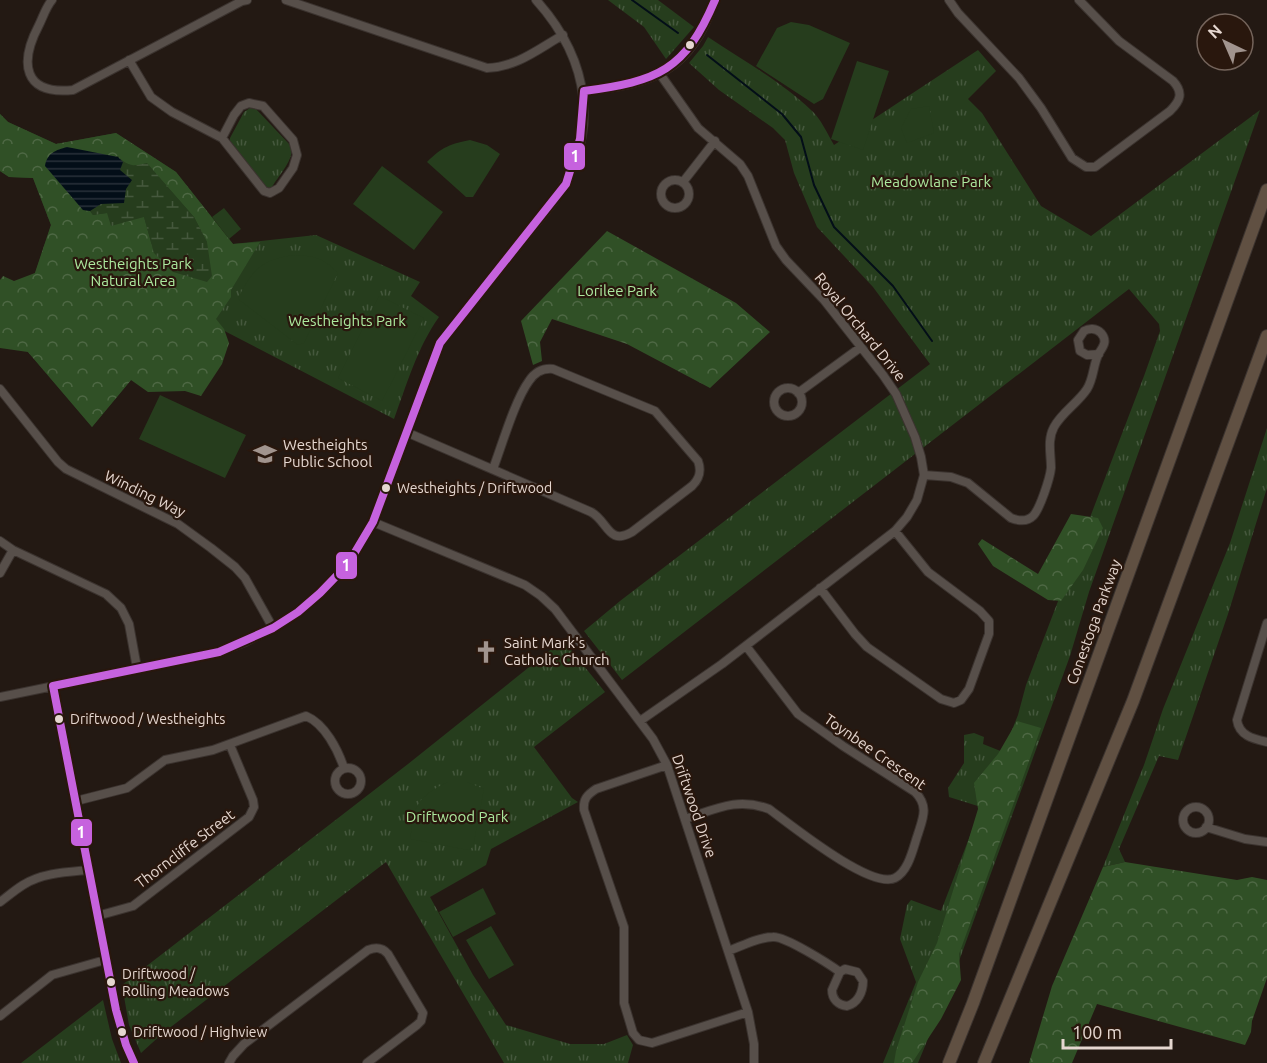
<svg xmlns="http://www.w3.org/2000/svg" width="1267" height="1063" viewBox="0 0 1267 1063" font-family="Ubuntu,sans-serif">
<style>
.grass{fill:url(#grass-tufts)}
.forest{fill:url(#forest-crowns);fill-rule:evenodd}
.wetland{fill:url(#wetland-marsh)}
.pitch{fill:#263d1d}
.water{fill:url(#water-rules)}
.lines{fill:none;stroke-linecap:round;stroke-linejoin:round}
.stream{stroke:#030e18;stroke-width:2}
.minor-casing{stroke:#3b332f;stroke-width:10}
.highway-casing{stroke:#3b332f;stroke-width:14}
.minor{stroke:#574f4a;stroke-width:8}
.highway{stroke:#605042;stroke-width:12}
.bus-1-casing{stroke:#29170d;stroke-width:12}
.bus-1{stroke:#c662de;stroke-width:8}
.bus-dot{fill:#e5d7d0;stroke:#29170d;stroke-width:2}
.labels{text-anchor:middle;stroke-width:4.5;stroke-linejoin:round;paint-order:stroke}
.bus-label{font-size:14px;fill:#e5d7d0;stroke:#29170d;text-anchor:start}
.park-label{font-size:15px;fill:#ace99e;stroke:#29170d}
.street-label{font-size:15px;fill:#e5d7d0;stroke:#29170d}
.poi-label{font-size:15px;fill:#e5d7d0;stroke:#29170d;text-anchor:start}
.line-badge{stroke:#29170d;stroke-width:2}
.badge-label{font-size:16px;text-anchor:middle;font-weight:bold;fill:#fff}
</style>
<defs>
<pattern id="grass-tufts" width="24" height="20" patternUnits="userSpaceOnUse" patternTransform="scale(1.5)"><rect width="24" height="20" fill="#263d1d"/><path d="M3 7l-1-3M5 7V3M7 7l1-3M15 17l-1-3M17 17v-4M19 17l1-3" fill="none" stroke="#45583d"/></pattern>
<pattern id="forest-crowns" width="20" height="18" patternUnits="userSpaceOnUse" patternTransform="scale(1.5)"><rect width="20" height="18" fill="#305026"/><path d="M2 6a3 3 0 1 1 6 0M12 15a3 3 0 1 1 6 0" fill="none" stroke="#4e6844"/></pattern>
<pattern id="wetland-marsh" width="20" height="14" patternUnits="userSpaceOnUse" patternTransform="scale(1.5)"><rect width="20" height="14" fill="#263d1d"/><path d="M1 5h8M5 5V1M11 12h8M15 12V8" fill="none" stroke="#45583d"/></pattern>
<pattern id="water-rules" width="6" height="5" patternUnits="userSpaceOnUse" patternTransform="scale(1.5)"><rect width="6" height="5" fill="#030e18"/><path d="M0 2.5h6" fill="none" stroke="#283039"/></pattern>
</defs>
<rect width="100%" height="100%" fill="#231913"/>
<path class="grass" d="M608,0H658L694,27L666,59L644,27Z
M708,37C742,60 781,81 811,110C821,119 827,133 834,145L978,50L996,71L968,99L982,113L1041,206L1091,236L1260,110L1089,592L1070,656L951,983L918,1063H883L916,982L900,939L907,905L911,900L941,911L981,807L949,797L948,788L964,763V735L974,733L984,737L983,744L1003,752L1018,715L1026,685L1144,376L1160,331L1159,324L1129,289L622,680L584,631L620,601L930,364L873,287L817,227L794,173L785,140L773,128L719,90L689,63L703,46Z
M250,108L256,109L291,146C295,159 279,175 272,187L269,188L264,187L230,143V138L244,112Z
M0,114L8,122L56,144L116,133L176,172L233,244L316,235L420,282L411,296L439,317C417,348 407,384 394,419L211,324L131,380L92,427L28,352L35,273L51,225L33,178L9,177L0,171Z
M1267,428V488L1228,614L1178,760L1159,756L1119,849L1125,862L1103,867L1144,765L1163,709L1230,543Z
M563,640L605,692L534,747L572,798L578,802L491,849L486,865L430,897L473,975L506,1025L570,1044H604L627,1035L633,1045L628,1063H504L386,862L163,1033L141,1053L129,1025L122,985L408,764Z
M103,1000L112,1039L121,1063H21Z"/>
<path class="forest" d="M0,114L8,122L56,144L116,133L176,172L233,244L260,242L231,290V297L216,319L224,329L229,343L222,364L201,396L185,391L148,392L131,380L92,427L28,352L0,348V280L3,276L14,281L35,273L51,225L33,178L9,177L0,171ZM118,156C127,167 135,166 147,164L194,217L207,242L154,253L144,217L107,213L93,215L90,211L83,210L46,166Z
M607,231L736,303L770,332L710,388L627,344L552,319L540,342L542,361L533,365L521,321Z
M1071,514L1098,518L1103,528L1083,570L1061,601L1048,600L993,566L978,544L982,539L1038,574Z
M1017,721L1041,728L959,954L961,980L941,1019L912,1063H894L896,1051L918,982L937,943L978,809L974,783L998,754Z
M1125,862L1237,880L1252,877L1267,880V978L1252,1021L1251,1032L1245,1045L1097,1004L1072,1063H1029L1052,986L1103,867Z"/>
<path class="wetland" d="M123,162L133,166L147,163L194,217L207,242L212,276L207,282L173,272L154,253L144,217L111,226L107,213L93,215L90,211C103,203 110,205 124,203L126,189L120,170Z"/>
<path class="pitch" d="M791,22L809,25L850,43L823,99L814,104L756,66L777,28Z
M857,61L889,71L863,150L831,139Z
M929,106L934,133L907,143L901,128L911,109Z
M470,140L487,145L500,154L473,197H466L427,162C442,147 450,144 470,140Z
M382,166L443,212L414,250L353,204Z
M224,208L241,229L229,239L212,217Z
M295,255C316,256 323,258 338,273L304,343L298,345L238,299C252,269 263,259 295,255Z
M379,296L424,318L382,401L338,378Z
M160,395L246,435L225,478L139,439Z
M448,782H467L484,789L473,847L468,850L411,839C411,808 419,795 448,782Z
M483,888L496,914L453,937L439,912Z
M491,926L514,965L489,979L466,940Z"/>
<path class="water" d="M67,147L118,157L123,162L120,170L132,180L126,189L124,203L101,204L90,211L83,210L45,166C47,153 56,150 67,147Z"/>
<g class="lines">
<path class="stream" d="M632,0L678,33
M707,55L782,114L801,137L814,185L834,227L893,286L932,341"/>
<g class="minor-casing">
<path id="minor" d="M52,0C46,7 43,17 39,25C19,63 23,95 73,90L242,1L247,0
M286,0L487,68C517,67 538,49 563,35
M949,0L958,13L1019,78L1041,108L1072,158L1086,167H1095L1170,111C1180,101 1184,93 1173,81L1119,41L1079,0
M129,60L151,97L172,112L222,138L264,191L270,193L279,188L293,168L297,155L293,140L263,106L249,103L241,106L234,115L222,138
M584,91C656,83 689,72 715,0
M661 194a14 14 0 1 1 28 0a14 14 0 1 1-28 0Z
M683,182L715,141
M774 402a14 14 0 1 1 28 0a14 14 0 1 1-28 0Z
M0,389L58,462L66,469L178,524L211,548L235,567L245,578L273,628
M798,393L861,347
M406,432L591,512C608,521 608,546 632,532L692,486C699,479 702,472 698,461L655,411L553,369C543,368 535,372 529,381C515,400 502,445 493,469
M924,475L951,477L968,483L1011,518C1019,521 1027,522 1033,516C1040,509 1050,478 1051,468C1051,454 1047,440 1054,427C1062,412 1078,403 1087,389C1094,378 1093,364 1099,353C1103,347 1108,341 1101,333C1096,328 1089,328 1084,331L1078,340L1080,351L1087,355L1099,354
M373,522L525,585L541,596L555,609L653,739L667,765L748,1012L754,1044V1063
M0,541L13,550L106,594L121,608L129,624L137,668
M0,573L13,550
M820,588L855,634L867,647L941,699L954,703L961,700L969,689L989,634V621L980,611L928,572L895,531
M1267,623L1237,720C1239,736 1254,739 1267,742
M53,686L116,1010L126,1045L134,1063
M0,697L219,652L245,642L273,628L298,612L320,593L348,564L373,522L440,343L553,202C602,134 590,60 536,0
M640,721L722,664L895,531L907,517L917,500L924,475L921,457L915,437L896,394L883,375L824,300L786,260L776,246L748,176L740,164L698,128L660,74
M667,765L596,789C587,795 583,799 584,810L624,927V1003L633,1033L639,1040L652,1043L748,1012
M335 781a13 13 0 1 1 26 0a13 13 0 1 1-26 0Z
M76,801L127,788L165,760L213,750L306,716C325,724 338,750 344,768
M1183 820a13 13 0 1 1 26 0a13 13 0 1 1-26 0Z
M685,819C716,809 737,797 769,809C791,825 871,890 895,878C909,871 913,848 918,834C923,818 929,806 915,792L843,746L798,714L746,646
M1206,827L1245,839L1267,842
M0,902C8,896 15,890 23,885C42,873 67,872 88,870
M97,916L133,906L249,817L254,807L253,800L230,745
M728,951C742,946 759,937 773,937C785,936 829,964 840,972
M845,969L857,972L863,981C863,992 858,1003 847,1006C838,1005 832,999 832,990L840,972Z
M0,1016L52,975L105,960
M229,1063L233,1056L244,1044L368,950C376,947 382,947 388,954L423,1013L421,1021L417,1025L367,1063"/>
</g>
<g class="highway-casing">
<path id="highway" d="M949,1063L973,1003L1267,190
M984,1063L1133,701L1267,336"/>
</g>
<use href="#minor" class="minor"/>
<use href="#highway" class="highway"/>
<g class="bus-1-casing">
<path id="bus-1" d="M134,1063L126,1045L116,1010L53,686L219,652L273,628L298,612L320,593L348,564L373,522L440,343L566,184L580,139L584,91C658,81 685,71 715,0"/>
</g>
<use href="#bus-1" class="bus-1"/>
</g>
<defs>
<g id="school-bare" transform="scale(1.8)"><path d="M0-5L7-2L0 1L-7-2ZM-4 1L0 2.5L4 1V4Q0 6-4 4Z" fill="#a1948e" stroke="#29170d" stroke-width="2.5" paint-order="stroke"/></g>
<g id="church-bare" transform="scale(1.8)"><path d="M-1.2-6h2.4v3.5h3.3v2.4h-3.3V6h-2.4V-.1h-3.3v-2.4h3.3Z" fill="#a1948e" stroke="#29170d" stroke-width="2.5" paint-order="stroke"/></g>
</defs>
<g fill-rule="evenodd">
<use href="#school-bare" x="265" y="454"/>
<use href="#church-bare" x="486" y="652"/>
</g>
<g class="bus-dot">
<circle cx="690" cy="45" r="5"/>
<circle cx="386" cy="488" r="5"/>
<circle cx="59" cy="719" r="5"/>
<circle cx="111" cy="982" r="5"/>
<circle cx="122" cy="1032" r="5"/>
</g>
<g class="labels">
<g class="bus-label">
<text x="397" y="493">Westheights / Driftwood</text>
<text x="70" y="724">Driftwood / Westheights</text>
<text x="122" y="979">Driftwood /<tspan x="122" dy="17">Rolling Meadows</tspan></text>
<text x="133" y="1037">Driftwood / Highview</text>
</g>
<g class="park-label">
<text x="931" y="187">Meadowlane Park</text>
<text x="133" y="269">Westheights Park<tspan x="133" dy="17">Natural Area</tspan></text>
<text x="617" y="296">Lorilee Park</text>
<text x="347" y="326">Westheights Park</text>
<text x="457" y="822">Driftwood Park</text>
</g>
<g class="street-label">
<text transform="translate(860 327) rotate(51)" y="5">Royal Orchard Drive</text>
<text transform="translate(145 494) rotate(26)" y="5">Winding Way</text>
<text transform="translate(1094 622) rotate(-70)" y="5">Conestoga Parkway</text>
<text transform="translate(875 752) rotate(35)" y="5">Toynbee Crescent</text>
<text transform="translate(694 806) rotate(71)" y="5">Driftwood Drive</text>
<text transform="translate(185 849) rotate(-37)" y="5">Thorncliffe Street</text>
</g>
<g class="poi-label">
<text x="283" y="450">Westheights<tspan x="283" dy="17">Public School</tspan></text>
<text x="504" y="648">Saint Mark's<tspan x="504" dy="17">Catholic Church</tspan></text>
</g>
</g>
<g class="line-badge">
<rect x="563" y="142" width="23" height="29" rx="6" fill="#c662de"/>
<rect x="335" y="551" width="23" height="29" rx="6" fill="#c662de"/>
<rect x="70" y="818" width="23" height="29" rx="6" fill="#c662de"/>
</g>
<g class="badge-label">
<text x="575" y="162">1</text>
<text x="346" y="571">1</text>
<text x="81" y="838">1</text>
</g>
<g transform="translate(1225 42) rotate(316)"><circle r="28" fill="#29170d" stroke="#74645b" stroke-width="1.5"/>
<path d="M0-4.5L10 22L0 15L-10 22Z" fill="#a1948e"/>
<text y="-9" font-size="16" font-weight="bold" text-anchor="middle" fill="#e5d7d0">N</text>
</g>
<path d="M1063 1039v9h108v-9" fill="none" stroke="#e5d7d0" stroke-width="3"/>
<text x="1072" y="1039" font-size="18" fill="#e5d7d0" stroke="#29170d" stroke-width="4.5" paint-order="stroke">100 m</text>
</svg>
